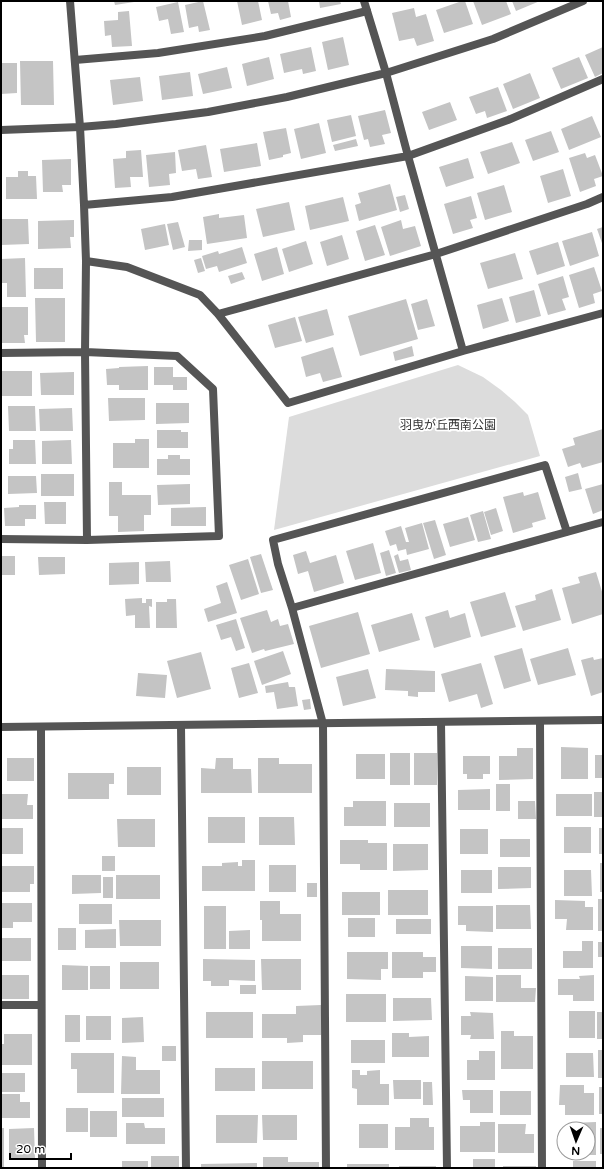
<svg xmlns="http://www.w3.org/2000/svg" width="604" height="1169" viewBox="0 0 604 1169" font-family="'Varela Round','Noto Sans JP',sans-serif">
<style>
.green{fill:#dcdcdc}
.building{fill:#c4c4c4}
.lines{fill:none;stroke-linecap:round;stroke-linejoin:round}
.minor{stroke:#555;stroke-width:8}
.tertiary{stroke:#555;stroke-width:8}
.labels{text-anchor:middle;stroke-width:3.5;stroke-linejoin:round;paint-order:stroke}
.park-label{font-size:12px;fill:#333;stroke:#fff}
</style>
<rect width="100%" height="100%" fill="#fff"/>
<path class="green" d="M458,365L483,377L501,390L515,402L528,415L540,456L274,530L289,417Z"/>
<path class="building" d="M114,1H134V2L115,5Z
M203,1L210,30L199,32L198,26L189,28L185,5Z
M237,1H258L262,20L242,25Z
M268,1H288L291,17L280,20L278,13L271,14Z
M319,1H340L341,4L320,8Z
M462,1H465L473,24L444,33L436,10Z
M473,1H506L511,14L482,25Z
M512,1H540L516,11Z
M178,2L184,32L171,34L168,19L159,21L156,7Z
M414,8L416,17L426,14L434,41L417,46L414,38L399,41L392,13Z
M129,11L132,46L112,47L111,35L105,36L104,21L118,20V12Z
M343,37L349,65L328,70L322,42Z
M311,47L316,71L303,74L302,69L284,73L280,54Z
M603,47V73L595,77L585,55Z
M269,57L274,79L247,86L242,64Z
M579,57L588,78L561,89L552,68Z
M20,61H53L54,105H21Z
M1,63H17V93L1,94Z
M227,67L232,88L203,94L198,74Z
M190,72L193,96L162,100L159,76Z
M530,73L540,98L513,109L503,84Z
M140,77L143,101L113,105L110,80Z
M498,87L507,111L487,118L485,111L476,114L469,97Z
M450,102L457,120L429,130L422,112Z
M385,110L391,133L382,135L385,144L370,147L368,139L364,140L358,116Z
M351,115L356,136L332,142L327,120Z
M592,116L601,137L569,150L561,129Z
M319,123L326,153L301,159L294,129Z
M286,128L291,153L283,155V157L269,160L263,132Z
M551,131L559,152L533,161L525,140Z
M356,139L358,146L335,151L333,145Z
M512,142L520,163L488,174L480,152Z
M257,143L261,166L224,172L220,149Z
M206,145L212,177L198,179L196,169L182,171L178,150Z
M141,150L143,177H130L131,187L115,188L113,159L126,158V151Z
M175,152L176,173L169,174L170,185L149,187L146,155Z
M585,153L587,158L595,155L603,176L594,179L596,186L580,192L569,158Z
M468,158L474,178L446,187L439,167Z
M71,159V185H62L63,192H43L42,160Z
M563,169L571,196L548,203L540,176Z
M18,171H28V176H36L37,199H6V177H18Z
M390,184L397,210L359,221L355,205L361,203L358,193Z
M504,185L512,212L485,220L477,193Z
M405,195L409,209L400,212L396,197Z
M471,196L477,218L470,220L473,228L453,234L444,204Z
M343,197L349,221L310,230L305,206Z
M289,202L295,230L263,237L256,209Z
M219,214V218L244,215L247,238L207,244L203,217Z
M1,219H28L29,244L1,245Z
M74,220V237H70L71,248L38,249V221Z
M401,220L403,229L415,226L421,246L390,256L381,227Z
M178,222L185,247L173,250L167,224Z
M165,224L169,245L145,250L141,229Z
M375,225L385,255L365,261L356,231Z
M603,227V246L597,229Z
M592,232L599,256L570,266L562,241Z
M342,235L349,259L327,266L320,242Z
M189,240H202V250L188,251Z
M306,241L313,264L289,272L282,249Z
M558,242L565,266L537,275L529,251Z
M242,247L247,263L219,272L217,266L206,269L202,256L218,251L219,254Z
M277,247L284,274L262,281L254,254Z
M515,253L523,279L488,289L480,263Z
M25,258L26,297H7V283H1V259Z
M201,258L205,271L198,273L194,260Z
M594,267L602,291L593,294L595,303L579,308L569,275Z
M34,268H63V289H34Z
M242,272L245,279L231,284L228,276Z
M563,276L569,297L562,299L566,310L548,315L538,284Z
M534,290L541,316L516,323L509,297Z
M35,298H65V342H36Z
M502,298L509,321L483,329L477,305Z
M406,299L418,339L360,356L348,316Z
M427,299L435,326L418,330L411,304Z
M1,307H28V335H24L25,343H1Z
M327,309L334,335L306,343L298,317Z
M295,317L302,341L275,348L268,325Z
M412,346L414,356L395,361L393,352Z
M333,347L342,377L323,382L320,373L306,377L301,357Z
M148,366V390H119V385H107L106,369L119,368V367Z
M154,367H173V377H187V390H173V385H154Z
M1,371H32V396H2Z
M74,372V395H41L40,373Z
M108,398H145V420L109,421Z
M156,403H189V423L156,424Z
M8,406H35L36,431H9Z
M72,408L73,431H40L39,409Z
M603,429V462L582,468L580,463L568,467L562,449L575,445L573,438Z
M157,430H181V432H188V448H157Z
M135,439H149V468H113V443H135Z
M13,440H35L36,464H9V449H13Z
M71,440L72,464H42V441Z
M168,455H180V459H190V475H157V459H168Z
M578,473L582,489L569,492L565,477Z
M41,474H74V496H41Z
M8,476H36L37,493L8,494Z
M109,482H122V495H151V515H144V531L118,532V516H109Z
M190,484V504L158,505L157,485Z
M603,484V510L593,514L585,489Z
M523,492L524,496L538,492L546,519L532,523L533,527L513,533L503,497Z
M44,502H66V524H45Z
M19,505H36V519H25V526H5L4,508L19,507Z
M206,507V526H171V508Z
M496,508L503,531L491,535L484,512Z
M483,511L491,539L478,542L470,515Z
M468,517L475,540L450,547L443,524Z
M435,520L446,555L434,559L423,523Z
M422,523L429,549L407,555L406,549L398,551L396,544L390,546L385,531L401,526L406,542H409L405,528Z
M373,543L381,573L355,580L346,551Z
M389,550L396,573L386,576L380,553Z
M306,551L310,563L336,555L344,583L314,592L308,571L298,574L293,555Z
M261,554L273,590L261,593L250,557Z
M398,554L400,561L408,559L411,570L399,573L394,556Z
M1,556H15V575H1Z
M38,557H65V574L39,575Z
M248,559L259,594L241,600L229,565Z
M170,561L171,582H146L145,562Z
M139,562V584L109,585V563Z
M596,572L603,595V614L572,624L562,588L580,583L578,577Z
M227,582L237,613L208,622L204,609L221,603L216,586Z
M552,589L561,620L523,631L515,606L536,600L535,595Z
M505,592L516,627L481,637L470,602Z
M142,598V603H146V599H152V607L149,606L150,628H135V615L126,616L125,599Z
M167,599H176L177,628H156V602H167Z
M267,610L271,622L278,619L280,626L288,624L294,644L265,651L264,649L252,653L240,618Z
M448,610L450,618L465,613L471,637L434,648L425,617Z
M358,612L370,654L321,668L309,626Z
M412,613L420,640L379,652L371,625Z
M236,619L245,648L236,651L231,637L221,640L216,625Z
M522,648L531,681L504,689L494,656Z
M568,648L576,675L538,685L530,659Z
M283,651L291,674L262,685L254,661Z
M201,652L211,689L177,698L167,661Z
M593,657L594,660L603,658V692L591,696L581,660Z
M249,663L258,693L239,698L231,668Z
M481,663L493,704L481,708L477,694L449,702L441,674Z
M368,669L376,698L343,706L336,677Z
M386,669L435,671V692H418V697L408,696V691L385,690Z
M138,673L167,675L165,698L136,696Z
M288,682L289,687H295L298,706L277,709L274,692L266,693L265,686Z
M310,699L311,709L304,710L302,700Z
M561,747L588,748V779H561Z
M517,748H533V779L499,780V756H517Z
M390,753H410V785H390Z
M414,753H437V785H414Z
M356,754H385V779H356Z
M595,755H603V778H595Z
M463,756H490V774H483V779H467V774H463Z
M7,758H34V781H7Z
M216,758H233V769H251L252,793H201V768L215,769Z
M258,758H279V764H312V793H258Z
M127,767H161V795H127Z
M68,773H114V784H109V799H68Z
M496,784H510V811H496Z
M490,789V810H458V790Z
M594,792H603V817H594Z
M1,794H28L27,805H33V819H1Z
M556,794H592V816H556Z
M353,801H386V826H344V807H353Z
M518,801H535L536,819H518Z
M394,803H430V827H394Z
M208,817H245V843H208Z
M259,817H294L295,845H259Z
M117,819H155V847H118Z
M564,827H591V853H564Z
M1,828H23V854H1Z
M599,828H603V854H599Z
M460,829H488V854H460Z
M500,839H530V857H500Z
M340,840H368V843H387V870H360V864H340Z
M393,844H428V870L393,871Z
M102,856H115V871H102Z
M242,860H255V891H202V866H222V863L238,862V866H242Z
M600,863H603V892H600Z
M269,865H296V892H269Z
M1,866H34V884H30V892H1Z
M498,867H531V888L498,889Z
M461,870H492V893H461Z
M564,870H591L592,896H564Z
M72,875H101V893L72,894Z
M116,875H160V899H116Z
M103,877H113V898H103Z
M307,883H317V897H307Z
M388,890H428V915H388Z
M342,892H380V915H342Z
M598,899H603V931H598Z
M555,900L585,901V907H593V930H566L567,919H555Z
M260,901H280V914H301V941H262V920H260Z
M1,903H32V922H13V928H1Z
M79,904H112V924H79Z
M496,905H530L531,929H496Z
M204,906H226V949H204Z
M458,906H493V932L466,931V925H458Z
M348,918H375V937H348Z
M396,919H431V934H396Z
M119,920H161V946H120Z
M58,928H76V950H58Z
M116,929V948H85V930Z
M250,930V949H229V931Z
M1,938H31V961H1Z
M582,941H593V968H563V951H582Z
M598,942H603V957H598Z
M461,946H492V969L461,968Z
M498,948H532V969H498Z
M347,952H388V969H381V980L347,979Z
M392,952H423V957H436V972H423V978H392Z
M203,959L255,960V981L229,980V986H211V981H203Z
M261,959H301V990H262Z
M120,962H159V989H120Z
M62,965L88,966V990H62Z
M90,966H110V989H90Z
M1,975H29V999H1Z
M496,975H521V988H536L535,1002H496Z
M594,975V1001H573V995H558V979H580L579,976Z
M465,976L493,977V1001H465Z
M240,985H256V994H240Z
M346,994H386V1022H346Z
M393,998H431L432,1020L393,1021Z
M321,1005V1035H303V1042L287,1043V1038H262V1014H296V1006Z
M569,1011H595V1038H569Z
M206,1012H253V1038H206Z
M470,1012L493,1013L494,1039H470L471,1035H461V1016H471Z
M597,1012H603V1039H597Z
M65,1015H80V1042H65Z
M86,1016H111V1040H86Z
M143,1017L144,1042L122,1043V1018Z
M501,1031H514V1036H533V1069H501Z
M392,1033H409V1037L429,1036V1057H392Z
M4,1034H32V1065H1V1044H4Z
M351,1040H385V1063H351Z
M162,1046H176V1061H162Z
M598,1050H603V1078H598Z
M479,1051H495V1080H467V1060H479Z
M71,1053H114V1093H77V1069H71Z
M566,1053H593L594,1077H566Z
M122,1056L136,1057V1070H160V1094H121Z
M262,1061H313V1089H262Z
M215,1068H255V1091H215Z
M352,1070H360V1075H367V1071L380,1070V1084H389V1105H357V1089L352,1088Z
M1,1073H25V1092H1Z
M393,1080H421V1099H394Z
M423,1082H432L433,1105H423Z
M560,1085H584V1093H594V1115H565V1105H559Z
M599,1087H603V1114H599Z
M462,1090H493V1113H470V1100H463Z
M500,1091H531V1115H500Z
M1,1094H20V1102H30V1118H1Z
M122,1098H164V1117H122Z
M66,1108H88V1132H66Z
M90,1111H117V1137H90Z
M216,1115H258L257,1143H216Z
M262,1115H297V1140H263Z
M410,1118H429V1127H434V1150H395V1127H410Z
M480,1122H495V1152H460V1126H480Z
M596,1122V1155H570V1153H588V1129H570V1123Z
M126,1123H144L145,1128H165V1144H126Z
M359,1124H388V1148H359Z
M498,1124H526L525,1134H534V1153H498Z
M1,1128H4V1167H1Z
M34,1128L35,1158H9V1129Z
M600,1128H603V1154H600Z
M151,1156H179V1168H151Z
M263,1157H288V1162H319V1168H263Z
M473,1159H495V1168H473Z
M122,1161H148V1168H122Z
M573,1161H596V1168H573Z
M257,1163V1168H201V1164Z
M347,1164H389V1168H347Z
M399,1166H436V1168H399Z
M503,1166H536V1168H503Z"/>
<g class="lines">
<path class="minor" d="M70,1L80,127L84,205L86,261L85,352L87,540
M75,60L158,53L265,36L367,11
M386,73L408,156L463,351
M84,205L172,197L408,156L508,120L603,79
M86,261L127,267L200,295L218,314L288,403L463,351L603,313
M218,314L436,254L587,204L603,197
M1,353L85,352L177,356L213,389L219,536L87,540L1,539
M292,608L603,522
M540,721L542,1168
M441,722L447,1168
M181,726L186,1168
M41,727L42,1168
M1,1005H41
M326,1168L323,724L292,608L278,564L273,540L545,465L567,532"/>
<path class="tertiary" d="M364,1L386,73
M1,130L80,127L116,124L208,112L287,97L386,73L493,39L583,1
M1,727L603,720"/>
</g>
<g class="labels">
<g class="park-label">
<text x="448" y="429">羽曳が丘西南公園</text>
</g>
</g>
<rect width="604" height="1169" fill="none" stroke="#000000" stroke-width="4"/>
<g transform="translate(576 1141) rotate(182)"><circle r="19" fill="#ffffff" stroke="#999999"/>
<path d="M0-3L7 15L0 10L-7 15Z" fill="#000000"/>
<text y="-6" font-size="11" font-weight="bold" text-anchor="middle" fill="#000000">N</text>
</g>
<path d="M10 1153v6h61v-6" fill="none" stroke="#000000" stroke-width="2"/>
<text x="16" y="1153" font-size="12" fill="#000000" stroke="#ffffff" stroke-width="3" paint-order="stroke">20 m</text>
</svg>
